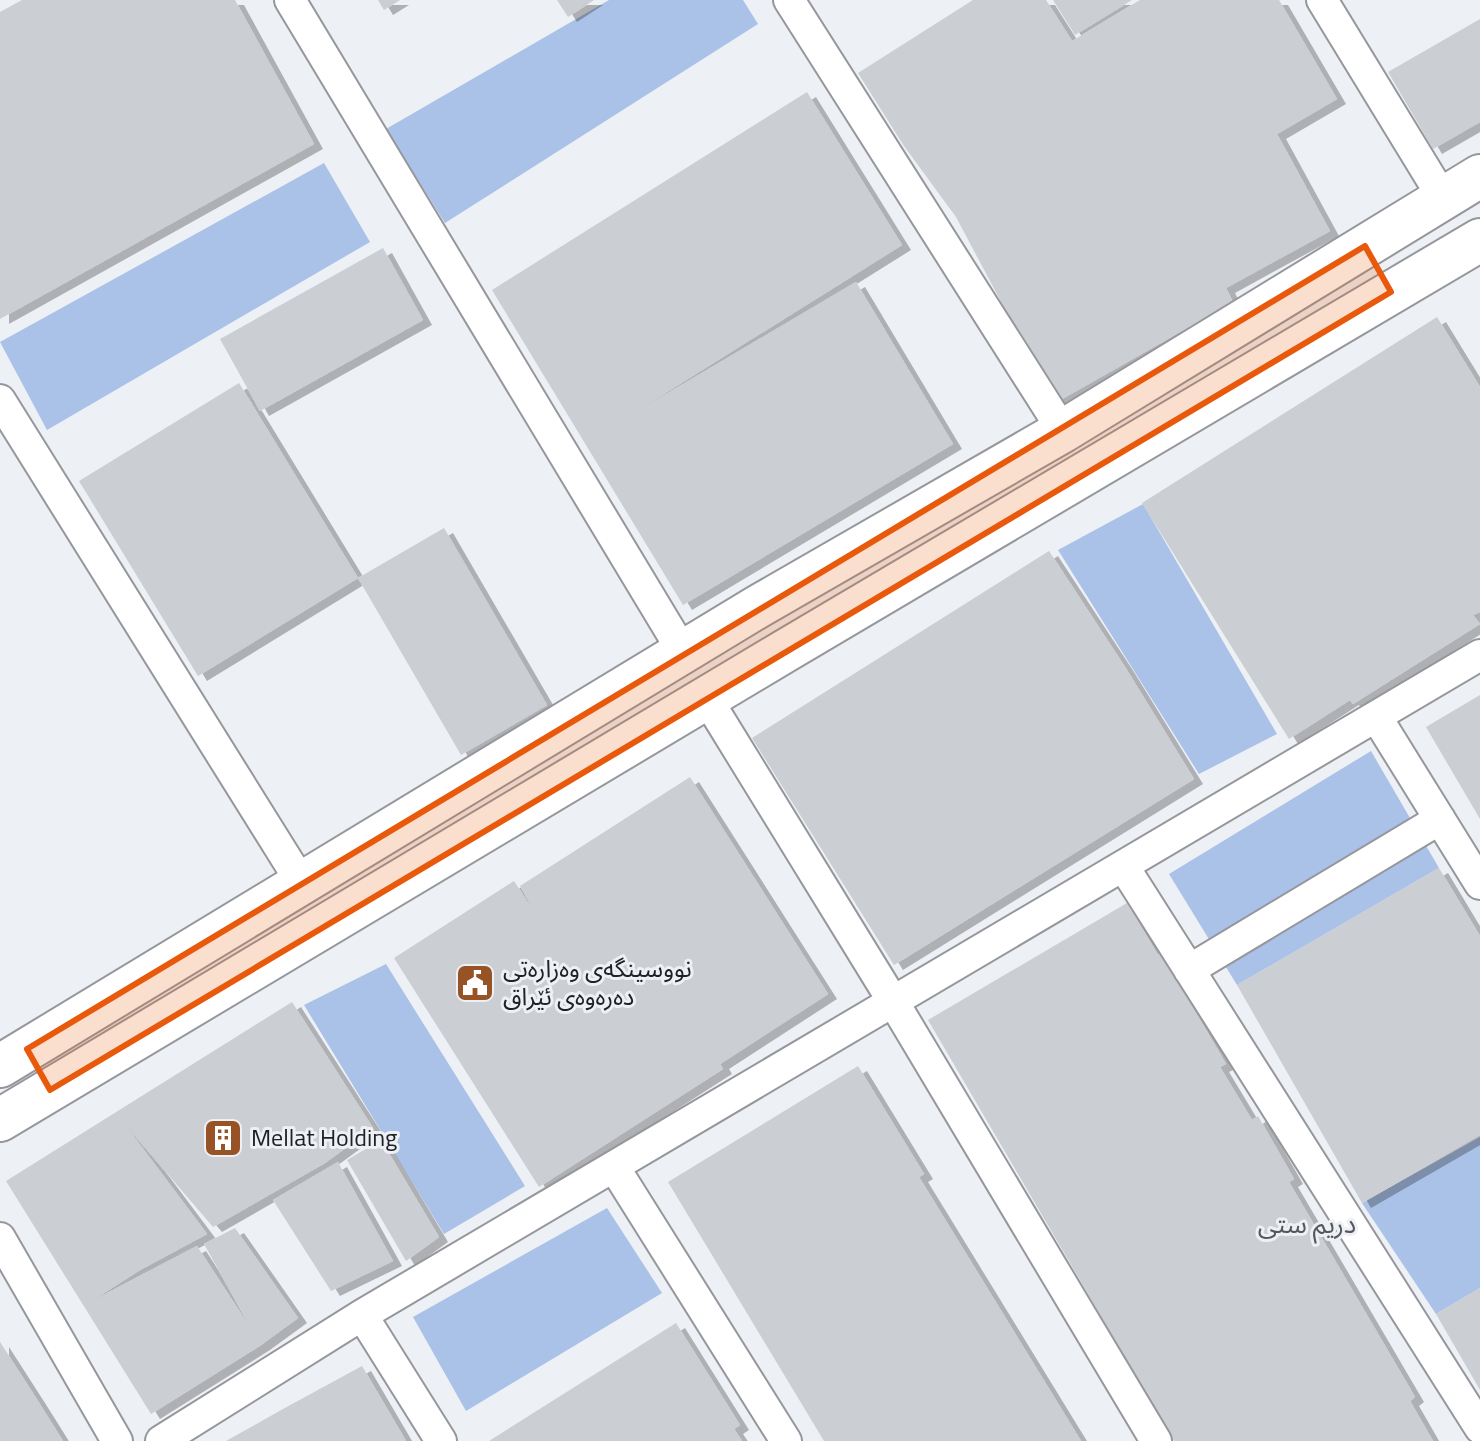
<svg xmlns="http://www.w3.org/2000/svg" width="1480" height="1441" viewBox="0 0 1480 1441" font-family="'Titillium Web','Noto Sans Arabic',sans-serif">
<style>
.green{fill:#aac1e8}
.building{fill:#cbced3;filter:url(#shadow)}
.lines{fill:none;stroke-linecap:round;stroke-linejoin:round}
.street-casing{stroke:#95979c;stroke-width:34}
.secondary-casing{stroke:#95979c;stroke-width:46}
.street{stroke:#fff;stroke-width:30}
.secondary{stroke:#fff;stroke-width:42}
.marked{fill:#e8590c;fill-opacity:0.2;stroke:#e8590c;stroke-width:6;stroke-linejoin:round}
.labels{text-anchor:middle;stroke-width:6;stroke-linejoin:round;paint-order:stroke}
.poi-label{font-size:24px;fill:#202123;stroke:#edf0f5;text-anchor:start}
.neighbourhood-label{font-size:26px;fill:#54575b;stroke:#edf0f5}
</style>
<defs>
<filter id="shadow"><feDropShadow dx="9" dy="5" stdDeviation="0" flood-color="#0004"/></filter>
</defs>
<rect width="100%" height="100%" fill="#edf0f5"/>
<path class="green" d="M609,0H743L758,24L445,223L386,129Z
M324,163L370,242L47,430L0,342Z
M1143,504L1277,734L1199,774L1058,550Z
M1371,751L1439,868L1237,985L1169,874Z
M386,964L525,1186L444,1234L304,1005Z
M1480,1137V1288L1436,1314L1362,1203Z
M607,1208L662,1293L466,1411L413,1317Z"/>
<path class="building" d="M22,0H235L314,144L0,319V12Z
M378,0H400L384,10Z
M557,0H594L568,17Z
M973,0H1046L1072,41L1140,0H1279L1337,99L1277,134L1330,231L1226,288L1233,302L1055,403L956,217L904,146L858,73Z
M1053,0H1132L1075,35Z
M1480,19V122L1433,149L1388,72Z
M807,92L902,245L624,419L856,282L953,444L683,605L492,290Z
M383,248L423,320L260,411L220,339Z
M1437,317L1480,387V612L1473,615L1480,624L1353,704L1350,700L1289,739L1142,503Z
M239,383L358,578L198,676L79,481Z
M444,528L547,705L461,755L358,578Z
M1049,551L1125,667L1194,779L894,965L752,738Z
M1480,695V819L1426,727Z
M690,777L828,994L720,1064L723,1069L539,1187L394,958L514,881L537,916L520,886Z
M1439,868L1480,936V1135L1362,1203L1237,985Z
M1127,903L1158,955L1161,953L1226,1064L1220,1067L1252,1120L1258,1116L1294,1179L1289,1182L1415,1397L1410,1401L1433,1441H1174L928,1020Z
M292,1002L373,1128L325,1163L213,1227L123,1122L207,1234L140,1270L90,1302L197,1246L253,1332L204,1244L235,1228L298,1318L261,1345L151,1414L6,1181Z
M858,1066L924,1174L919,1177L1081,1441H824L668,1182Z
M381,1140L439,1237L406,1261L347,1160Z
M338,1162L393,1261L331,1291L273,1200Z
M1480,1288V1390L1436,1314Z
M676,1323L740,1425L734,1429L742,1441H489Z
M0,1342L36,1398L63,1441H0Z
M362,1366L406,1441H226L283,1409Z"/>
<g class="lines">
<g class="street-casing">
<path id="street" d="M290,0L683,652
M789,0L1063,431
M1322,0L1443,198
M0,400L301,882
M707,699L894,1003L1156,1441
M1377,718L1480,884
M1124,867L1480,1428
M1189,970L1440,819
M614,1167L786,1441
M0,1238L117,1441
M362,1315L441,1441
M161,1441L362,1315L1480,655"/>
</g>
<g class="secondary-casing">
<path id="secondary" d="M0,1066L759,606L1063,431L1480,176
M0,1120L785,651L1480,240"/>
</g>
<use href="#street" class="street"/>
<use href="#secondary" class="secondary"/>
</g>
<path class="marked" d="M1365,246L1391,292L50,1090L27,1049Z"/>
<defs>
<g id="civic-square" transform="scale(2)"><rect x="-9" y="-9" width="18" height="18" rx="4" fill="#975226" stroke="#edf0f5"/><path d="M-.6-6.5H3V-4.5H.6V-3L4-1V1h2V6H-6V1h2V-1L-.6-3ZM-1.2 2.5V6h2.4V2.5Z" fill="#fff"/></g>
<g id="building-square" transform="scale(2)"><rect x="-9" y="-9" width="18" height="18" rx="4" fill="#975226" stroke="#edf0f5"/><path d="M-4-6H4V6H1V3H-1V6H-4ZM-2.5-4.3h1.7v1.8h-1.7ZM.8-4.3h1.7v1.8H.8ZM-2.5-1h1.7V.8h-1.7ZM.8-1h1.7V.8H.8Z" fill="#fff"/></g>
</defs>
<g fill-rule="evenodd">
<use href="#civic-square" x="475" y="983"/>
<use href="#building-square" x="223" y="1138"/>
</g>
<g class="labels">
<g class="poi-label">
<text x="503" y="977">نووسینگەی وەزارەتی<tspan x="503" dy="28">دەرەوەی ئێراق</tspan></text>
<text x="251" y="1146">Mellat Holding</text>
</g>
<g class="neighbourhood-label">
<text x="1307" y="1233">دریم ستی</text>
</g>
</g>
</svg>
